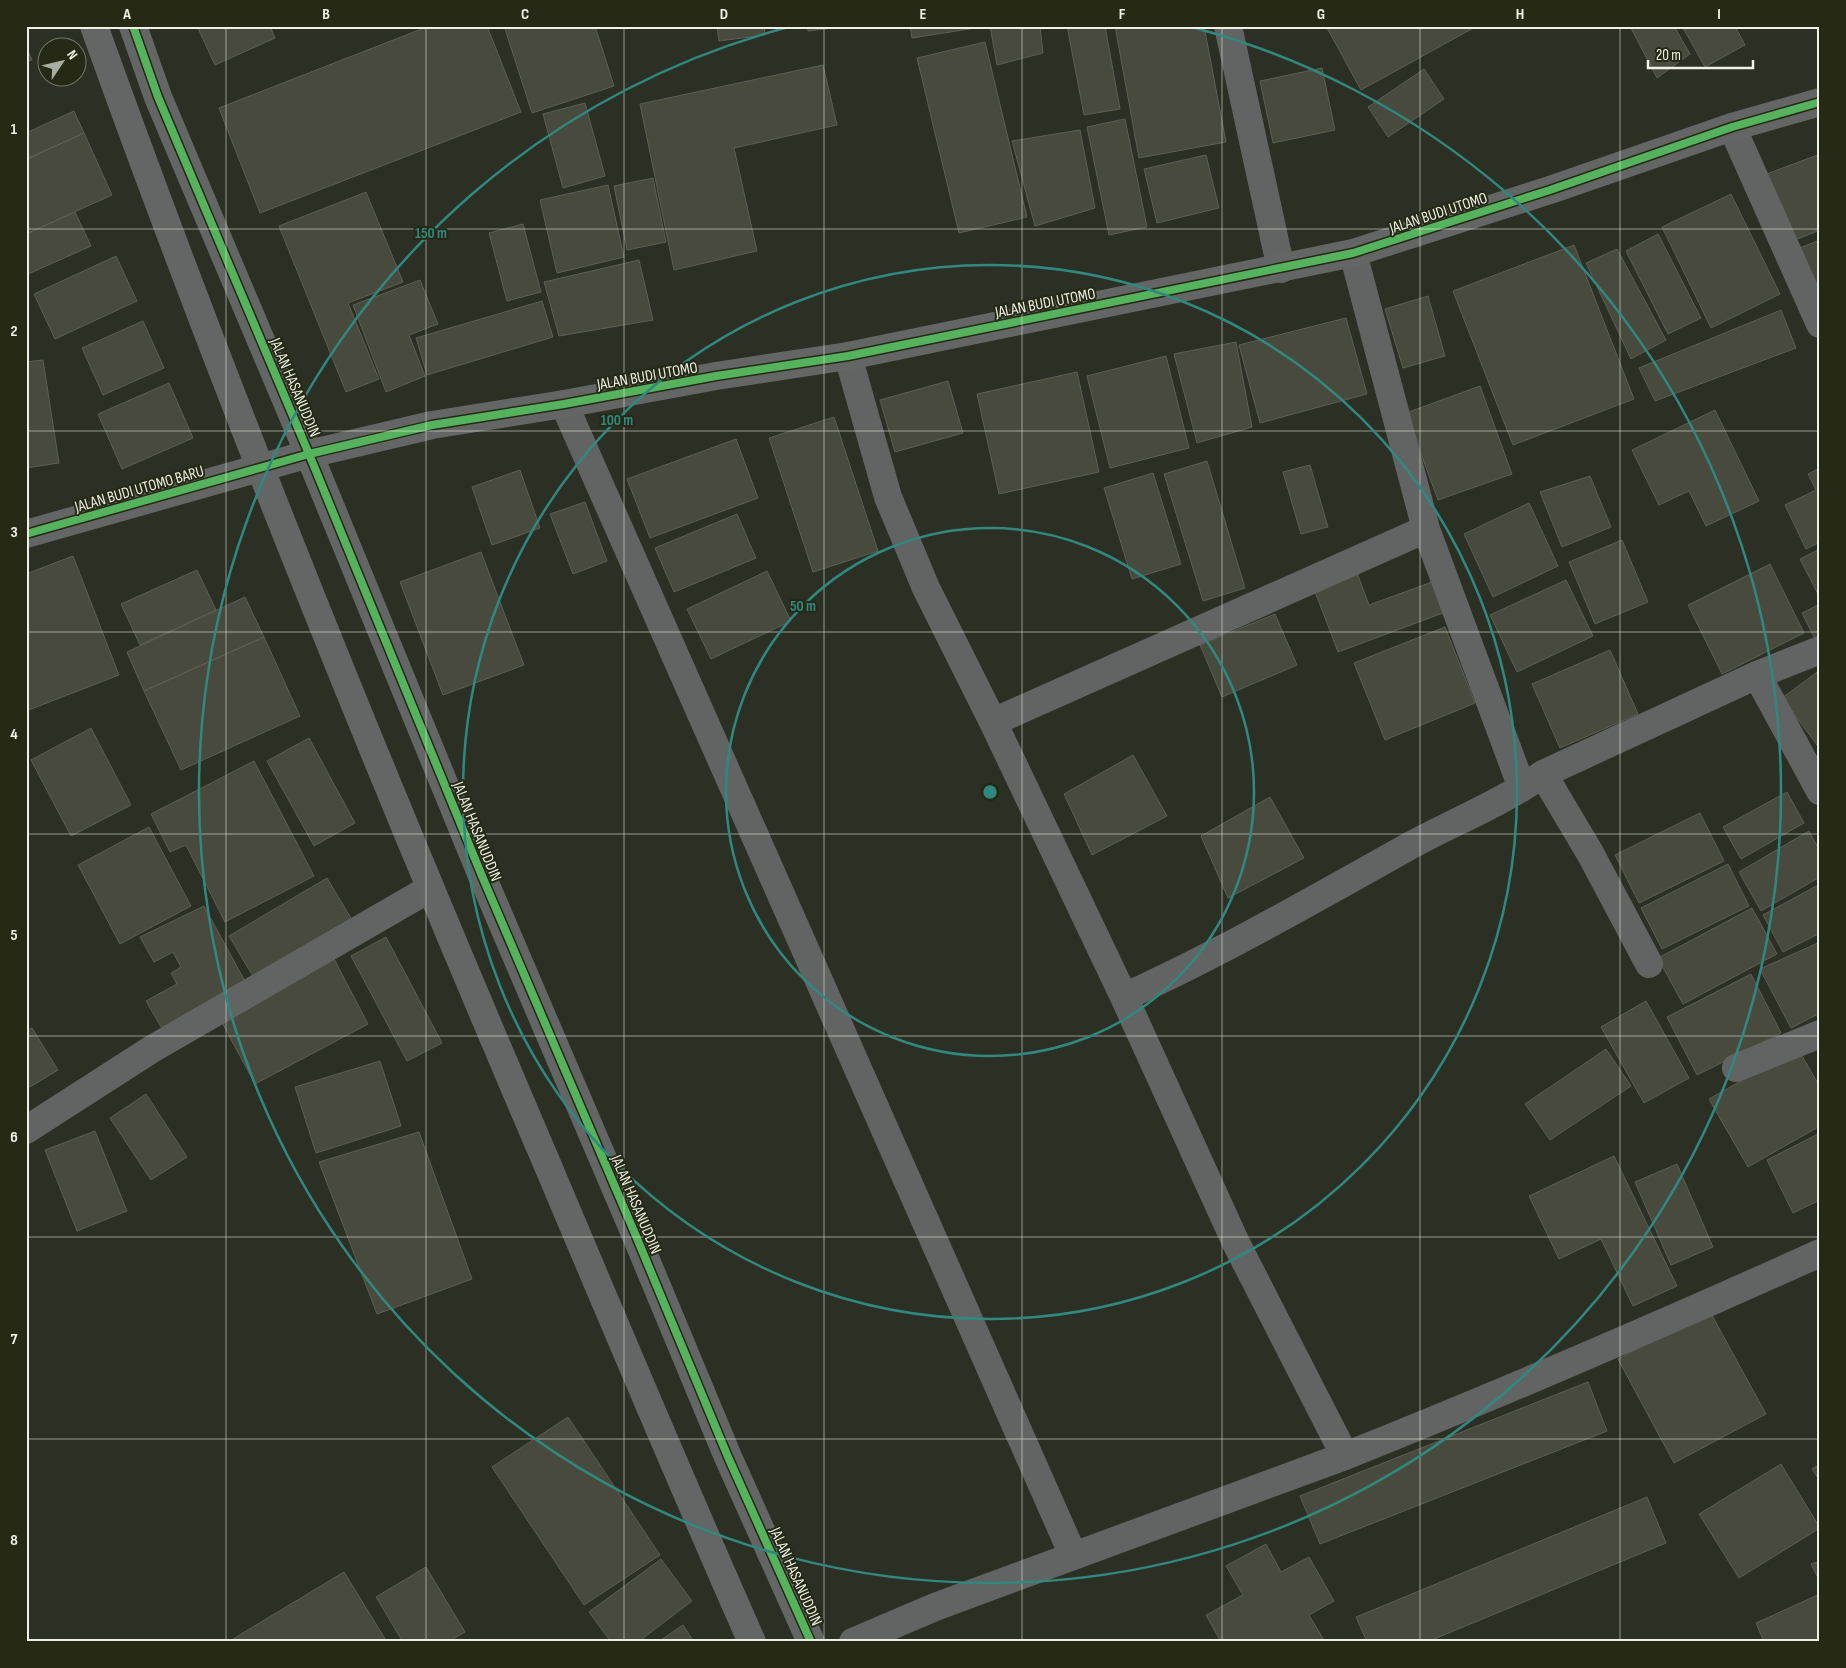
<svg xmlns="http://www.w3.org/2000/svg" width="1846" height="1668" viewBox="0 0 1846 1668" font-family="'Sofia Sans Condensed',sans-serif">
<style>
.building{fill:#484a3e;stroke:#5c5f56}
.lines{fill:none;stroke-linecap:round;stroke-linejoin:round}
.street{stroke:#626463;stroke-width:28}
.secondary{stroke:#636664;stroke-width:28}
.cycleway-casing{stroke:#252916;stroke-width:11}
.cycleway{stroke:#56b35d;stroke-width:8}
.grid{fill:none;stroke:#eef1e4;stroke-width:1;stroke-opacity:0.55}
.ring{fill:none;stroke:#308880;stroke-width:2.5}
.labels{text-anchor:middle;stroke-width:4;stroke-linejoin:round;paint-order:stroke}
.street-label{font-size:16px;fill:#eef1e4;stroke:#252916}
.centre{fill:#308880;stroke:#252916;stroke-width:2.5}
.ring-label{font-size:15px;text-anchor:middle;font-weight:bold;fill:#308880;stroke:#252916;stroke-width:4;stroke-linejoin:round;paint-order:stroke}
.neatline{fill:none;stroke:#eef1e4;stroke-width:2}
.grid-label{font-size:16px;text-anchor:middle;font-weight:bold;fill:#eef1e4}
</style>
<rect width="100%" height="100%" fill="#2c2f24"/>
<path class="building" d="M197,26H270L275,38L215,65Z
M429,26H487L521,112L260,213L219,108Z
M504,26H595L614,86L532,113Z
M717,26H764L765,35L719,41Z
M808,26H850L808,31Z
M910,26H981L982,27L912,38Z
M990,26H1040L1043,53L997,65Z
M1067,26H1105L1120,109L1084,115Z
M1115,26H1204L1226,142L1139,158Z
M1326,26H1477L1361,90Z
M1630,26H1674L1690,54L1657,78Z
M1682,26H1735L1745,45L1705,67Z
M985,42L1027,217L959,233L917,58Z
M26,46L32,60L26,62Z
M823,65L837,125L734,148L757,251L674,270L640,104Z
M1322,68L1335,130L1273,143L1260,81Z
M1424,69L1444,99L1388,137L1368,107Z
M585,103L605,176L563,188L543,114Z
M74,111L84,133L28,159L26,133Z
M1125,119L1147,227L1109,235L1087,127Z
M1080,130L1095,208L1035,226L1012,141Z
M84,133L112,195L26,234V159Z
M1820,154V230L1790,242L1764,175Z
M1206,155L1219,208L1157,223L1144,169Z
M653,178L666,242L627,250L614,186Z
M608,185L624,257L557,273L540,200Z
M366,192L403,282L348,303L379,379L346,392L279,226Z
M1731,194L1780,294L1711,328L1662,227Z
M75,212L91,246L26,275V234Z
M523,224L541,292L507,301L489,233Z
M1658,234L1701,318L1668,334L1626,251Z
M1820,240V296L1797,249Z
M1574,245L1634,399L1513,445L1453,291Z
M1617,249L1666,340L1631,359L1586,263Z
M116,256L137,301L55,339L34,294Z
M639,260L653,320L559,336L544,282Z
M420,280L438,324L409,335L425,376L386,392L353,305Z
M1428,296L1445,356L1403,368L1385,309Z
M542,301L553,337L427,375L416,338Z
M1781,310L1796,348L1655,401L1639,368Z
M1346,318L1367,394L1260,423L1239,345Z
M143,321L164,368L103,395L82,348Z
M1236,342L1252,427L1197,443L1174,354Z
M1166,356L1189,448L1110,468L1087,376Z
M43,360L59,463L26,468V362Z
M1077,372L1099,472L999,494L977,394Z
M948,381L963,433L895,452L880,400Z
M169,383L193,438L122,469L98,414Z
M1480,386L1512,474L1438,500L1406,413Z
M1715,410L1759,501L1706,526L1689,491L1659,505L1632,450Z
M834,417L878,551L813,572L769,438Z
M736,439L758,498L650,538L627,479Z
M1207,461L1245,588L1203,601L1164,474Z
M1310,465L1328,527L1301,534L1283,472Z
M1820,468V542L1806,549L1785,505L1816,490L1808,474Z
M520,470L540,528L492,545L472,487Z
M1153,473L1181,564L1132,579L1104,488Z
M1590,476L1611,527L1562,547L1540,492Z
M585,502L607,561L573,574L550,514Z
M1529,503L1558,566L1493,597L1464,534Z
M737,514L756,558L674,592L655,548Z
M1622,540L1648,602L1595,624L1569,562Z
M1820,549V598L1800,559Z
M481,552L524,665L443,695L400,582Z
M73,556L119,675L26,711V574Z
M1770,564L1804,633L1722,674L1688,605Z
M197,570L216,610L140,645L121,604Z
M767,571L791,621L711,659L687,609Z
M1357,573L1369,605L1432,582L1443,613L1338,652L1314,589Z
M1566,580L1593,636L1517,672L1490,615Z
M245,597L264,637L144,691L127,652Z
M1820,604V637L1815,639L1802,613Z
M1275,614L1297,665L1222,697L1200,645Z
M1445,627L1475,703L1385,740L1354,663Z
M264,637L300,716L181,770L144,691Z
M1610,650L1638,714L1560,748L1532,684Z
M1820,670V749L1782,698Z
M91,728L131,805L71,836L31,760Z
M309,738L355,823L314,846L267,761Z
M1133,755L1167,816L1092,855L1064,794Z
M254,761L314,876L225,922L186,845L170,852L151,814Z
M1787,792L1804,823L1741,859L1723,827Z
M1270,797L1304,858L1228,898L1201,836Z
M1700,813L1724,861L1639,903L1615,855Z
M149,827L191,906L120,944L78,865Z
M1809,831L1820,851V877L1761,911L1739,872Z
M1728,864L1749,906L1662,949L1641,908Z
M327,878L355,925L257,983L229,936Z
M1820,884V933L1783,952L1763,915Z
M204,906L247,985L164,1032L146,1001L177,984L171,973L181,967L173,952L154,962L140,937Z
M1752,908L1777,954L1683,1004L1658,958Z
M386,937L442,1043L407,1061L351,956Z
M1820,942V1013L1791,1028L1760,969Z
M332,955L368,1024L255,1084L218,1015Z
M1751,974L1781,1033L1697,1075L1667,1017Z
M1646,1001L1689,1078L1644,1103L1601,1027Z
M32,1028L58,1070L30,1087L26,1081V1031Z
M1606,1049L1631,1086L1550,1140L1525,1104Z
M1798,1049L1820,1087V1126L1748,1167L1709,1099Z
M380,1061L401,1126L316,1153L295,1087Z
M146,1094L187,1157L151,1180L110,1118Z
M95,1131L127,1211L77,1231L45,1150Z
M419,1132L472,1279L377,1314L319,1162Z
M1820,1133V1200L1793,1213L1767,1160Z
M1614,1156L1677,1286L1633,1306L1601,1239L1559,1259L1529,1196Z
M1677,1164L1713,1247L1671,1265L1635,1182Z
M1709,1310L1766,1414L1674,1463L1618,1359Z
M1588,1382L1607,1431L1320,1544L1300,1496Z
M568,1417L660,1555L584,1605L492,1467Z
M1781,1464L1820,1528L1739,1578L1699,1514Z
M1820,1464V1481L1812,1469Z
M1647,1497L1666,1543L1427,1642H1367L1356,1617Z
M1266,1544L1281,1572L1309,1557L1334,1601L1309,1615L1325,1642H1221L1206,1615L1243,1595L1226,1566Z
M661,1559L692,1601L638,1642H611L589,1612Z
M1820,1561V1582L1811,1564Z
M426,1567L465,1632L448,1642H403L376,1597Z
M344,1572L387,1642H228Z
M1820,1594V1642H1764L1756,1623Z
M683,1625L694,1642H658Z"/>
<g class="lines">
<path class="street" d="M1228,26L1281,269
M1732,127L1820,324
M1353,253L1426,529L1522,788
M848,356L888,497L926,588L993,722L1124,997C1221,953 1313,900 1406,848C1451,823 1500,804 1543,774L1757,675L1820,650
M564,404L1073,1555
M1757,675L1820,791
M993,722L1426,529
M1543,774L1590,853L1649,964
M1124,997L1236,1243L1345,1456C1505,1392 1663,1324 1820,1253
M1736,1068L1820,1034
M26,1130L152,1049L429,889
M853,1642L935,1607L1345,1456"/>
<path class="secondary" d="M94,26C232,411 387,790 548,1166C615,1325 682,1484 752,1642
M133,26L158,97L309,454L482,876L636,1236L728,1457L811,1642
M26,534L309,454L432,425L564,404L716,376L848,356L1353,253L1550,190L1732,127L1820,102"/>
<g class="cycleway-casing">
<path id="cycleway" d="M133,26L158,97L309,454L482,876L636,1236L728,1457L811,1642
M26,534L309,454L432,425L564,404L716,376L848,356L1353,253L1550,190L1732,127L1820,102"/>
</g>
<use href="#cycleway" class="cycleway"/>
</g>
<path class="grid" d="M226,26V1642M426,26V1642M624,26V1642M824,26V1642M1022,26V1642M1222,26V1642M1420,26V1642M1620,26V1642M26,229H1820M26,431H1820M26,632H1820M26,834H1820M26,1036H1820M26,1237H1820M26,1439H1820"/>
<g class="ring">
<circle cx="990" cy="792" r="264"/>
<circle cx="990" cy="792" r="527"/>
<path d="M1195 28A791 791 0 1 1 785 28"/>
</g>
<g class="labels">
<g class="street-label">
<text transform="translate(1438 212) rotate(-18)" y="6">JALAN BUDI UTOMO</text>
<text transform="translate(1045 302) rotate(-11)" y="6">JALAN BUDI UTOMO</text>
<text transform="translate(647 375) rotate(-10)" y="6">JALAN BUDI UTOMO</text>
<text transform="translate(296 387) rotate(67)" y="6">JALAN HASANUDDIN</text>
<text transform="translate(139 488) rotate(-16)" y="6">JALAN BUDI UTOMO BARU</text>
<text transform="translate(478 831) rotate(68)" y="6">JALAN HASANUDDIN</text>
<text transform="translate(637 1204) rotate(67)" y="6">JALAN HASANUDDIN</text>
<text transform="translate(797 1576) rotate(66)" y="6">JALAN HASANUDDIN</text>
</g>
</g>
<circle cx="990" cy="792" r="8" class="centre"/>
<g class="ring-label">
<text x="431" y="238">150 m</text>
<text x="617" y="425">100 m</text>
<text x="803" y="611">50 m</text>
</g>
<rect width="1846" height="1668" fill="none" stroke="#252916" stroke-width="55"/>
<g transform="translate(62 62) rotate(55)"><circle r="24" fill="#252916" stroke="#757968"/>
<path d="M0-4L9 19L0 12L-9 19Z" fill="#aaada1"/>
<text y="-8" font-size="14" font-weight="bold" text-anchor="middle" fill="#eef1e4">N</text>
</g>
<path d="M1648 60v8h105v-8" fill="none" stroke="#eef1e4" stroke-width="2.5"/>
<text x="1656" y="60" font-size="15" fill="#eef1e4" stroke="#252916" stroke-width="4" paint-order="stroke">20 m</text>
<rect x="28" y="28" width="1790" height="1612" class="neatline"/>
<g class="grid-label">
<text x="127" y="19">A</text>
<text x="326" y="19">B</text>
<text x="525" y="19">C</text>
<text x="724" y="19">D</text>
<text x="923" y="19">E</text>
<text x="1122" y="19">F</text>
<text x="1321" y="19">G</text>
<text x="1520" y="19">H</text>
<text x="1719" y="19">I</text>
<text x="14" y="134">1</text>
<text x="14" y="336">2</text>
<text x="14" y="537">3</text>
<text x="14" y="739">4</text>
<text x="14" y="940">5</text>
<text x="14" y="1142">6</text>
<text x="14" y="1344">7</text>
<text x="14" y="1545">8</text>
</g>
</svg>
